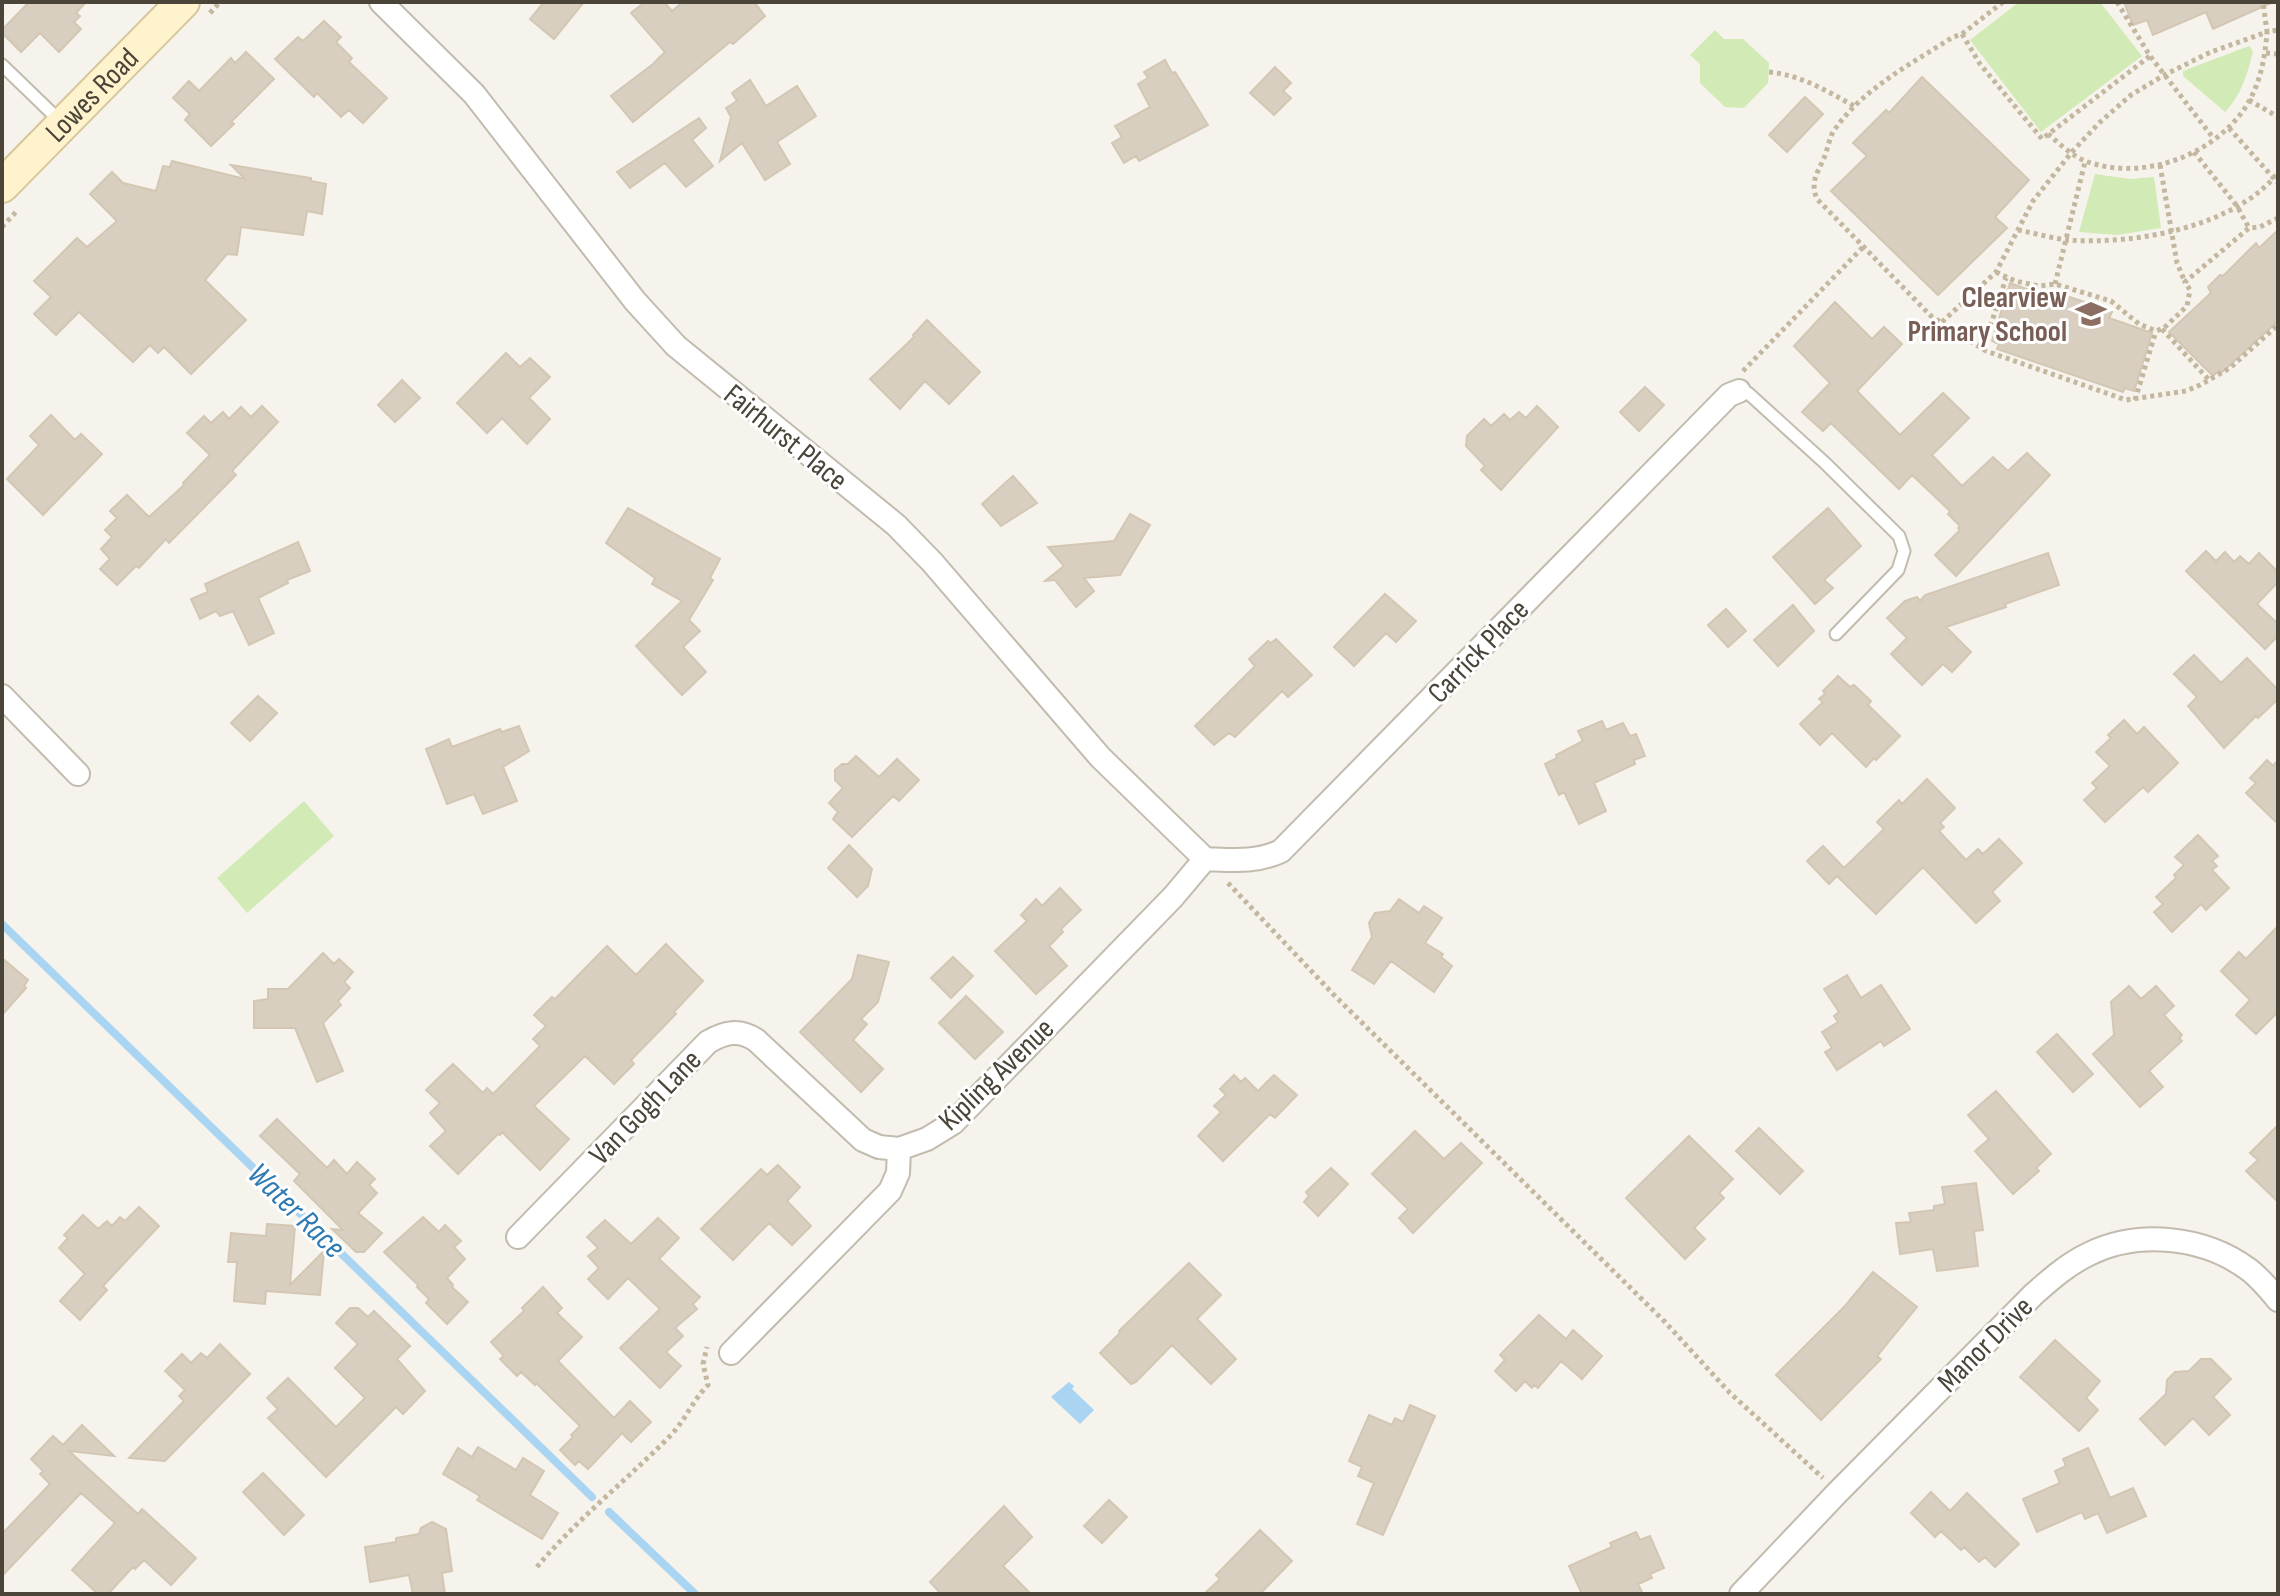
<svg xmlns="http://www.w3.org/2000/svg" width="2280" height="1596" viewBox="0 0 2280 1596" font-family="'Sofia Sans Condensed',sans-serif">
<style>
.green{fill:#d2eab5}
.water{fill:#a9d4f2}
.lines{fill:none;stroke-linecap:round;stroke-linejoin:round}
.stream{stroke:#a9d4f2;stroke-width:8}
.building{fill:#d8cfc1;stroke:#d3c7b4;stroke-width:2}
.service-casing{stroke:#c2bbae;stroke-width:15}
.minor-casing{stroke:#c2bbae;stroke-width:26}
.secondary-casing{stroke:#d6c79b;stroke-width:36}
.path{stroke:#c4b79f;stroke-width:5;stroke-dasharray:4 4;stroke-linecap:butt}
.service{stroke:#fff;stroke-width:11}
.minor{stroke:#fff;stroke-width:22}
.secondary{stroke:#fff3cd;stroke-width:32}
.labels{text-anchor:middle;stroke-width:6;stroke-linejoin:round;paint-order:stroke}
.street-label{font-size:30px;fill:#4b4439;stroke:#fff}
.education-label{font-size:30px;font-weight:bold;fill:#785e54;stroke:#fff;text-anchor:end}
.water-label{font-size:32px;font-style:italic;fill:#2e7ab2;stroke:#fff}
</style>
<rect width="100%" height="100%" fill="#f6f3ec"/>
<path class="green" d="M2019,2H2100L2142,56L2041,132L1970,40Z
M1715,30L1724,39H1743L1769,63L1768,83L1744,108L1725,107L1700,83V64L1690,55Z
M2249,46L2253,51C2248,73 2241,96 2225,112L2183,76V71Z
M2095,174L2130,179L2154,177L2161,228L2117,235L2079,232Z
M304,801L334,836L247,913L217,878Z"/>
<path class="water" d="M1069,1382L1074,1386L1072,1389L1094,1410L1080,1424L1051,1397Z"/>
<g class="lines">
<path class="stream" d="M2,924L592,1497
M609,1512L695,1594"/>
</g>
<path class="building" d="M29,2H86L76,13L80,16L74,22L81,29L59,52L40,33L21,52L2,33V30Z
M544,2H584L554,39L530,19Z
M645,2H664L672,11L683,2H754L765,16L733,44L730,42L633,122L611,96L653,64L665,52L631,13Z
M2124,2H2273L2213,29L2206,12L2153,35L2147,20L2133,25Z
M324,21L341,37L336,42L352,58L349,62L387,98L363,123L349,110L341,117L317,93L314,97L275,59L298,37L303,41Z
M246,52L274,79L231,122L234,124L211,146L185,120L190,114L173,98L189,81L199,91L231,58L235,63Z
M1165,60L1172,73L1175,72L1208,125L1139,161L1136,156L1124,163L1112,143L1122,137L1115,126L1150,107L1138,84L1148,78L1144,72Z
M1275,67L1291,83L1283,91L1291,98L1274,115L1250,93Z
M1922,77L2029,180L1995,217L2007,228L1938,295L1831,191L1867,156L1853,143L1886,110L1889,113Z
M750,80L766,106L797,86L816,116L777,142L790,164L765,180L742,143L720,161L731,117L726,108L737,101L732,93Z
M1805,97L1823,114L1787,152L1769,135Z
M699,118L706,128L692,140L713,166L686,187L665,163L630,188L617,172Z
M172,161L245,179L231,165L311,178V181L326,184L322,214L307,211L303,235L241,227L237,255L227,254L205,280L246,320L191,374L164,347L158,353L150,345L133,362L79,312L56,335L34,314L51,297L34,281L77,238L87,247L117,221L90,194L112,172L123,183L156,191L163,166L170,167Z
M2278,230V321L2221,373L2219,370L2213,376L2169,332L2211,293L2208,287L2220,275L2223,276L2256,243L2259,248Z
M2010,283L2055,299L2057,293L2085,302L2112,312L2109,318L2152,333L2134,391L2125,388L2123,392L1997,349L1999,344L1992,341Z
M1835,302L1872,339L1884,327L1902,344L1857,391L1900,435L1943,393L1969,418L1932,455L1962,486L1993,457L2008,471L2027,453L2050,475L1956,576L1935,555L1960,530L1958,528L1960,526L1948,514L1950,511L1912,475L1899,489L1831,423L1823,431L1802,412L1830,383L1794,346Z
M927,320L980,372L949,404L925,381L900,409L870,379L914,337L913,335Z
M506,353L520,367L530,358L550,377L529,398L550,419L527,444L502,418L487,433L457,403Z
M402,380L420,398L395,422L378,405Z
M1645,387L1664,405L1639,431L1620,412Z
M262,406L278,422L232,471L236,475L169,543L166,539L139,568L136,566L117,585L100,569L110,559L101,549L112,537L105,530L117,518L110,511L127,495L149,517L184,485L183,483L210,455L187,433L204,416L211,423L223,412L229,419L241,407L251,417Z
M1537,406L1558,427L1501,490L1481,470L1485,466L1466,446L1467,436L1484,419L1491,426L1504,414L1510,420L1519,412L1526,418Z
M51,415L75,440L81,434L102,454L43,515L7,479L39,445L30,436Z
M1013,476L1037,503L1001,526L982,504Z
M628,508L720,559L710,578L713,580L689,620L700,631L683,647L706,672L682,695L636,646L682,601L652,584L655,578L606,543Z
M1828,508L1861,546L1824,580L1833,588L1815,604L1773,557Z
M1130,514L1150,525L1120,575L1084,578L1094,591L1076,607L1055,580L1045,581L1064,566L1048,547L1114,541Z
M298,542L310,571L287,580L288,583L258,598L274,633L249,645L233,611L220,616L216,611L200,619L191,599L208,592L205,584Z
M2206,551L2216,561L2225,552L2234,562L2240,556L2249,564L2259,553L2278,572V582L2257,604L2278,624V636L2265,649L2186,571Z
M2048,553L2059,585L2005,604L2006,607L1946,627L1971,652L1952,672L1943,664L1922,685L1891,654L1907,638L1887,618L1905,601L1917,597L1920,601L1925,595Z
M1385,594L1416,621L1396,642L1386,633L1354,666L1334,647Z
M1793,605L1814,631L1778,666L1754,640Z
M1726,609L1746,631L1728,647L1708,625Z
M1276,639L1312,675L1288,697L1282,691L1235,737L1229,733L1214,745L1195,726L1255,666L1249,659L1268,641L1271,643Z
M2194,655L2221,683L2247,658L2278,690V699L2258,718L2256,716L2224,748L2188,706L2197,697L2174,674Z
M1838,676L1850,687L1854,685L1871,701L1868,705L1900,736L1876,760L1874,758L1866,767L1832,733L1820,745L1800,724L1823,702L1819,699L1825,694L1823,691Z
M258,696L277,713L250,741L231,723Z
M2124,720L2137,734L2144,727L2178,763L2148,792L2143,787L2105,822L2084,800L2097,788L2092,783L2110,766L2096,752L2111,738L2108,735Z
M1602,721L1606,730L1623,723L1630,736L1636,734L1645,756L1634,760L1635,764L1594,783L1606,811L1579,824L1564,792L1559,795L1545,764L1557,758L1556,755L1583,741L1578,731Z
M519,726L529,751L503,767L517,801L483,814L474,794L447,804L426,749L449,739L452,747L500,729L502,732Z
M856,756L879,777L897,759L919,780L899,801L893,796L852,837L833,819L838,812L829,803L843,788L835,780V770L842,764H848Z
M2267,760L2273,766L2278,760V824L2246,793L2256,783L2250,778Z
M1927,779L1955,808L1940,823L1944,827L1939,831L1966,860L1978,849L1983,854L1999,839L2022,863L1992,892L2000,901L1976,923L1923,867L1876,914L1837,876L1829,884L1807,861L1823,846L1844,868L1884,829L1877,822L1899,800L1902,804Z
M2198,835L2218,856L2212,861L2217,866L2212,870L2229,888L2206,910L2201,904L2172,932L2154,912L2163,904L2156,897L2176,878L2174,875L2184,865L2175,857Z
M849,845L872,869L868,886L857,897L828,868Z
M1060,888L1081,910L1061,929L1063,932L1049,946L1067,966L1036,994L995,951L1027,921L1021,915L1036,899L1042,906Z
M1399,899L1419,913L1424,906L1442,918L1425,943L1443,954L1441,957L1452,966L1434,992L1391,961L1374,984L1352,970L1372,937L1369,923L1375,913L1390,911Z
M2278,926V1012L2256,1034L2236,1015L2250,1000L2221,971L2239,952L2246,959Z
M666,944L703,981L674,1012L676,1014L631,1060L634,1064L614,1084L585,1056L534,1106L569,1139L540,1170L502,1132L500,1135L498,1134L458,1174L430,1146L446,1131L430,1113L440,1103L426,1090L453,1064L483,1093L487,1088L493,1094L540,1046L533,1039L546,1026L534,1015L552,997L555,999L607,946L636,975Z
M323,953L334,964L339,959L353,972L344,982L350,988L338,1001L341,1005L323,1023L343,1071L317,1082L295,1028H254V1001L268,999V989H288Z
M858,955L889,962L878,1002L861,1019L867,1024L853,1040L883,1069L861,1092L800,1032L852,979Z
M953,957L973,976L951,998L931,978Z
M2,958L28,980L24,986L26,988L2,1015Z
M1847,975L1861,998L1881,985L1910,1029L1884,1046L1881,1041L1837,1070L1825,1052L1832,1048L1822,1032L1838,1022L1834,1016L1839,1012L1824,989Z
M2129,986L2141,999L2156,986L2174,1006L2164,1015L2182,1035L2179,1038L2182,1041L2149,1071L2163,1087L2140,1107L2093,1054L2114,1035L2111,1002Z
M966,996L1003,1032L975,1059L939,1023Z
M2057,1034L2093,1074L2073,1092L2037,1052Z
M1234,1075L1241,1082L1245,1078L1258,1091L1274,1075L1297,1095L1275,1118L1270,1114L1223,1161L1198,1136L1221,1112L1214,1106L1226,1095L1220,1089Z
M1996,1091L2051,1154L2036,1168L2039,1171L2013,1194L1975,1151L1989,1139L1968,1115Z
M277,1119L327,1168L334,1160L347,1174L357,1162L375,1179L369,1185L377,1193L358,1213L382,1233L364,1252H356L332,1229L343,1230L294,1181L300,1174L260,1136Z
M2278,1125V1202L2246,1171L2258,1160L2250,1153Z
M1759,1128L1803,1171L1780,1194L1736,1151Z
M1415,1131L1444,1159L1461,1143L1482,1163L1413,1233L1399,1218L1408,1209L1372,1174Z
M1689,1136L1733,1179L1719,1193L1724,1198L1694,1228L1705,1239L1685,1259L1626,1198Z
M778,1165L800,1187L787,1201L811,1226L792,1245L769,1223L733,1260L701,1229L761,1169L767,1175Z
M1331,1168L1348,1184L1318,1216L1304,1202L1309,1196L1306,1192Z
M1976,1183L1983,1230L1974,1231L1978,1266L1937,1271L1933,1249L1900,1254L1896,1223L1911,1222L1909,1213L1934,1210V1206L1945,1204L1942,1187Z
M139,1207L159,1226L103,1286L107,1290L80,1320L60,1301L85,1274L59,1248L68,1238L64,1235L83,1215L98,1229L107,1221L112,1226L120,1217L125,1221Z
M423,1217L439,1232L445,1225L461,1241L454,1247L465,1259L447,1278L453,1285L452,1287L468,1302L447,1324L426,1303L429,1299L417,1287L418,1285L384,1252Z
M658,1218L679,1238L659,1259L700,1297L693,1304L697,1309L675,1328L683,1336L666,1352L681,1366L660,1388L620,1348L660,1309L628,1278L608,1299L588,1279L599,1268L588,1256L598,1248L587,1237L605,1220L631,1244Z
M267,1224L295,1226L290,1285L324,1251L320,1295L266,1291L265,1304L234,1301L237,1262H228L231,1233L266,1236Z
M1189,1263L1221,1295L1197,1319L1236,1359L1211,1384L1172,1345L1136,1382L1131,1384L1100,1353L1120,1333L1119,1331Z
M1873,1272L1917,1307L1877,1356L1881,1359L1821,1420L1776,1375L1845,1306Z
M543,1287L562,1308L557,1313L582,1337L558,1361L614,1418L630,1401L651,1422L631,1442L622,1433L588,1469L579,1461L575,1465L560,1450L573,1437L571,1435L580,1426L536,1383L535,1385L521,1372L517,1376L500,1359L504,1356L491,1342L524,1311L522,1308Z
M350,1308H358L368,1317L374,1311L410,1346L397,1359L425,1391L403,1414L396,1407L326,1477L268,1418L278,1409L267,1398L288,1378L336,1427L365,1398L335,1368L358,1344L336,1323Z
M1539,1315L1566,1339L1573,1330L1602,1356L1582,1379L1561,1361L1538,1388L1534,1385L1532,1388L1525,1381L1516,1391L1495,1371L1505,1360L1500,1355Z
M2055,1340L2100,1381L2086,1398L2098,1410L2079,1431L2020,1377Z
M220,1344L250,1374L165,1461L129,1458L184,1401L179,1396L185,1390L165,1371L182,1354L191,1363L201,1353L207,1358Z
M2201,1359H2211L2231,1379L2213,1397L2230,1415L2209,1435L2193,1418L2165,1445L2140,1419L2166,1394L2167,1380L2175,1372L2189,1371Z
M1410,1405L1435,1416L1383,1535L1357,1524L1374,1483L1358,1476L1362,1467L1349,1461L1369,1415L1392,1425L1395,1418L1403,1422Z
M82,1425L114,1456L69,1451L138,1514L142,1509L196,1558L171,1585L144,1560L135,1569L133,1567L108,1594H98L72,1570L115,1523L81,1493L2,1576V1534L50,1484L40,1474L43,1471L31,1459L53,1436L63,1445Z
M478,1447L516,1470L523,1458L544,1471L530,1495L558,1513L542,1539L477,1500L480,1496L443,1474L458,1448L472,1457Z
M2088,1448L2110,1498L2133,1488L2146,1516L2107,1533L2098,1513L2085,1519L2082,1512L2037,1532L2023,1499L2060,1483L2055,1471L2066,1466L2063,1459Z
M263,1473L304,1515L284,1535L243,1492Z
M1931,1492L1950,1511L1967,1493L2019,1544L1995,1567L1985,1557L1979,1562L1964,1547L1961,1550L1941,1531L1935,1537L1911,1513Z
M1109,1500L1127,1517L1102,1543L1084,1526Z
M1004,1506L1032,1537L1003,1566L1031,1594H941L930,1582Z
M432,1522L446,1529L452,1571L442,1573L445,1594H413L409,1575L370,1582L365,1547L396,1542V1538L419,1534L421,1528Z
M1260,1530L1292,1561L1260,1594H1204L1220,1579L1216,1575Z
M1636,1532L1640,1540L1650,1536L1664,1568L1650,1574L1652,1578L1638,1584L1643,1594H1582L1569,1566L1612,1547L1610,1543Z"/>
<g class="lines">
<g class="service-casing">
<path id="service" d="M2,65L62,123
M1739,391L1748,393L1825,463L1899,536L1904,551L1898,570L1836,634"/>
</g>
<g class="minor-casing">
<path id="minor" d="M381,2L474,94L635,301L676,346L896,525L932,562L1100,757L1205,859
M2,696L78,774
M1205,859C1232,860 1256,863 1281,851L1729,395L1739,391
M518,1237L708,1042C725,1032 739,1029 756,1040L863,1140L879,1147L899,1149
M731,1353L890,1191L898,1173L899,1149L927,1139L953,1123L1173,897L1205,859
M1741,1594L1838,1492L2034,1294C2051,1279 2068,1264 2089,1254C2138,1230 2203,1236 2248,1269C2259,1277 2269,1289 2278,1300"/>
</g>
<g class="secondary-casing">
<g id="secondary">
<path id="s1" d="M2,186L183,2"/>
</g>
</g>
<path class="path" d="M2003,2L1962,34L1953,37C1911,64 1864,88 1835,129C1829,137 1828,149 1824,158C1817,174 1810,182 1817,199L1931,316L1986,351L2126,400L2186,391L2200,385L2230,368L2278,325
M2117,2L2150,56L2214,139
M210,13L220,2
M1962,34L1980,64L2042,139L2150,56
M2266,53L2278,54
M1769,72C1801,75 1827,91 1854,106
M2249,100L2278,117
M2229,128L2278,183
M2048,134C2060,144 2073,157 2088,162C2144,181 2212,156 2245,108C2260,85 2265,59 2267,32L2278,30
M2194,152L2237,206L2249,228
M2160,165L2177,263L2185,282
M2,227L16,212
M2018,230C2034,233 2051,238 2067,240C2133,245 2234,228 2278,173
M1996,272L2015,281L2039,286L2055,284L2111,301L2139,324L2156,331L2164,328L2187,306L2190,290L2185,282L2249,228L2260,227L2278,218
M2055,284L2085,162
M1942,322L1996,272L2033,201L2071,153L2099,123L2131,95L2166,74L2211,52L2267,32L2263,2
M2162,329L2209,380
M1983,349L2006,278
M1743,371L1864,246
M2135,400L2156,331
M1228,883L1334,995L1665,1322L1730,1393L1823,1478
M537,1567C577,1519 627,1480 671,1435C686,1419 693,1400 708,1385L703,1364L707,1347"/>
<use href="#service" class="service"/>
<use href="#minor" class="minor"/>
<use href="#secondary" class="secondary"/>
</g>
<defs>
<g id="school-bare" transform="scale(2.4)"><path d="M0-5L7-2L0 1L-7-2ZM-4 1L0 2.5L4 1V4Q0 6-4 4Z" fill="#8d6e63" stroke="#fff" stroke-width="2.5" paint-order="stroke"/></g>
</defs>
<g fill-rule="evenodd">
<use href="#school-bare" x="2091" y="314"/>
</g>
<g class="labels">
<g class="street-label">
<text dy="10" stroke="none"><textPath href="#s1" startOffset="128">Lowes Road</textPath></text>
<text transform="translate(786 437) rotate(39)" y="10">Fairhurst Place</text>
<text transform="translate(1478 651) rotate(-46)" y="10">Carrick Place</text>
<text transform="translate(996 1074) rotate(-44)" y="10">Kipling Avenue</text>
<text transform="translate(645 1107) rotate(-46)" y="10">Van Gogh Lane</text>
<text transform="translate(1985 1344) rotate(-45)" y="10">Manor Drive</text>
</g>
<g class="education-label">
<text x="2067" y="307">Clearview<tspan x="2067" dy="34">Primary School</tspan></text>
</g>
<g class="water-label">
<text transform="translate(297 1210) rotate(44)" y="11">Water Race</text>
</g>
</g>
<rect width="2280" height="1596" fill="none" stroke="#4b4439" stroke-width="8"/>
</svg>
